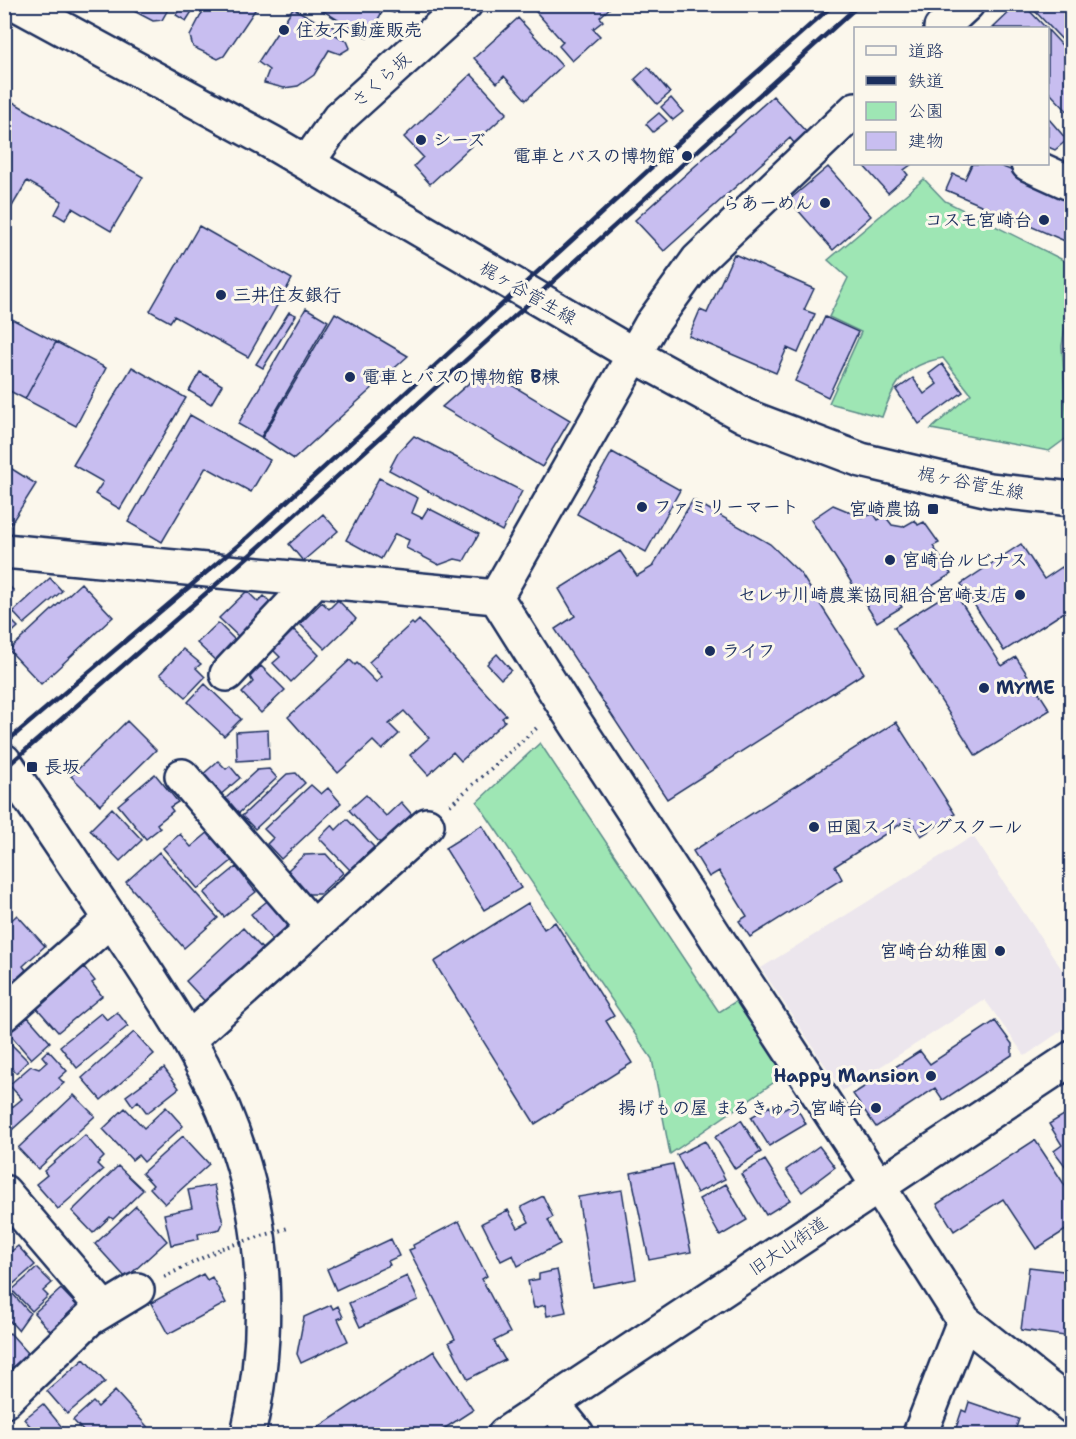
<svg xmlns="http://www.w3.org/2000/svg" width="1076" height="1439" viewBox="0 0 1076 1439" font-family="'Shantell Sans','Klee One',sans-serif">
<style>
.built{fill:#ece6ed}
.green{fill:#9ee6b4;stroke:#5c8a89;stroke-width:1.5}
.building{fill:#c8bef0;stroke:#1b2f5e;stroke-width:1.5}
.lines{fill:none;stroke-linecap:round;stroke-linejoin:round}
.minor-casing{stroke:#1b2f5e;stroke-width:38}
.path{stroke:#1b2f5e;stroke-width:4;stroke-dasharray:1.5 4.5;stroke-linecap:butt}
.minor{stroke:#fbf7ec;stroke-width:33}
.rail{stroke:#1b2f5e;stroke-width:4.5}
.path-bridge{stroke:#1b2f5e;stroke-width:4;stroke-dasharray:1.5 4.5;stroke-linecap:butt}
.poi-dot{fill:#1b2f5e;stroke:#fbf7ec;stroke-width:2}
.labels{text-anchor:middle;stroke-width:6;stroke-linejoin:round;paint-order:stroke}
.poi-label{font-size:18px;font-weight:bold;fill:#1b2f5e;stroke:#fbf7ec;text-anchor:start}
.street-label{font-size:18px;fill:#1b2f5e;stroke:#fbf7ec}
</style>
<rect width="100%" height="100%" fill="#fbf7ec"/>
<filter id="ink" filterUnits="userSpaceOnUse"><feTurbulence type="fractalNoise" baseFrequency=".0167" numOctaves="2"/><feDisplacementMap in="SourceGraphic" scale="12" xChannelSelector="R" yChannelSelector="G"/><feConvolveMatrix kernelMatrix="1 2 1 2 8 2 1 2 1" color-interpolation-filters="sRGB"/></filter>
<g filter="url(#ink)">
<path class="built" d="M973,836L1071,983V1024L1025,1056L985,1000L842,1091L761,968Z"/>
<path class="green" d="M924,179L945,201L1071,264V290L1062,346L1068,437L1049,451L931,429L971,394L943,358C904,365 894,383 882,417L829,403L861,332L829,317L848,278L828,260Z
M540,743L719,1012L741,998L789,1072L670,1154L652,1059L477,802Z"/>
<path class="building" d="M129,4H171L162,20L153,21L130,9Z
M182,4H259L224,56L218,59L193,47L190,36L204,9L196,5L186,21L176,15Z
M312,4H399L394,13L384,9L367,38Z
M529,4H614L600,17L603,21L593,29L600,36L572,61L559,46L563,42Z
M1018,4H1023L1046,28H993Z
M1036,4H1072V50L1032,8Z
M293,8L323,25L325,22L335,28L332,33L347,41L350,48L340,54L329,50L314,75L298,86L284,88L264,83L269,70L258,62Z
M518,18L562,66L526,100L504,76L497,83L474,58Z
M1048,30L1072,56V116L1048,91Z
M648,67L670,93L657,104L635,79Z
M471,74L507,113L430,184L414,166L423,157L404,137Z
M773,96L807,133L794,143L790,138L664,251L635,220Z
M4,97L143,177L111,231L72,208L65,220L55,214L62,201L27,181L4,220Z
M671,98L683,112L673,120L661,107Z
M659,113L667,121L653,132L646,124Z
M1048,118L1067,140L1055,150L1048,147Z
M862,164H912L904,170L908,175L888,193Z
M972,164H996L1072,196V244L946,190L953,174L965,179Z
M828,167L871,216L833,250L789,200Z
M199,226L292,279L248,357L174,316L170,322L150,311Z
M734,254L814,289L804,310L815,314L798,353L787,348L776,373L689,336L700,310L707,313Z
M306,308L328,321L261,437L238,424Z
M289,312L296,315L263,368L256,364Z
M335,313L408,356L294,459L262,438Z
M825,317L858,332L828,397L795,381Z
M12,319L56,342L25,399L4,388V332Z
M56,342L106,368L76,426L25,399Z
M942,364L963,392L919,424L896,390L913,378L924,394L937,384L929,374Z
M132,367L186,398L120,509L95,494L103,482L73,465Z
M485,369L570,420L542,467L442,407Z
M200,372L222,385L211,404L189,391Z
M190,415L270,460L251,492L206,467L162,542L128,522Z
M414,436L522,491L502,531L389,470L398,453Z
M612,452L680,490L646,552L577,514Z
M4,464L36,484L5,533H4Z
M379,478L418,498L412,513L422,518L428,508L479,534L464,561L455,559L439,565L406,548L409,540L395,534L381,559L346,540Z
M693,500L770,544L801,574L864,673L667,799L555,629L575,616L559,589L620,551L637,576L652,567Z
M833,505L862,517L874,514L878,520L885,516L892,525L903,527L915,520L918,525L924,522L939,543L933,546L951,574L912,599L908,593L897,600L902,607L877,622L811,520Z
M323,514L338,531L303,561L289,544Z
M1021,544L1044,579L1062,567L1072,581V607L1004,651L961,584Z
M50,578L62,591L24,624L13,612Z
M4,581L14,591L4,600Z
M81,583L113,617L41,684L9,650Z
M953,590L1002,666L1016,657L1050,710L976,756L894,627Z
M247,591L258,602L264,596L276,608L239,637L219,618Z
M338,600L356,619L325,649L300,624L322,602L329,609Z
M4,613L18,627L4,640Z
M419,620L506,715L502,718L505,721L461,761L453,752L428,775L410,755L429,738L404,711L389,724L399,734L382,750L373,741L338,773L288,717L350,660L355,665L357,663L376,682L382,677L369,662L412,623L414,625Z
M218,623L238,643L218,663L197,643Z
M294,630L319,655L291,682L273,663L280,657L273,650Z
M183,649L201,664L196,668L205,677L186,697L160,674Z
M497,654L511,670L501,679L487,664Z
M261,666L285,690L261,713L242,693L253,682L250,677Z
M205,684L241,719L224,736L188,702Z
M127,721L156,750L100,805L71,776Z
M896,722L955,814L921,836L910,818L835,866L842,879L750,937L739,921L747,916L719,871L709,877L693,851Z
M268,730L269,759L237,761L236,732Z
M218,761L226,769L230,766L240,778L219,796L201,776Z
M269,769L277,778L239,813L226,798L257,770Z
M296,773L305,783L255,829L242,816L287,774Z
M155,774L178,802L170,807L173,811L157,824L160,828L146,839L118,805Z
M311,785L321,794L328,788L341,803L281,859L267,844L273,838L264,829Z
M366,795L386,816L401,802L415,818L384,847L349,810Z
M112,808L142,840L120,861L90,830Z
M347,819L374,847L350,870L319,838L332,825L336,830Z
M482,825L521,888L484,910L445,848Z
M210,831L234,859L198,889L163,848L180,834L191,847Z
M159,852L218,918L184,948L126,882Z
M326,854L343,873L320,894H307L288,870L304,855Z
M236,867L256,892L224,917L204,893Z
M271,898L290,920L287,923L290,927L273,941L251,914Z
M528,903L544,929L555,922L614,1016L606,1021L632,1063L535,1124L434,962Z
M17,915L45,946L23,966L26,970L11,984L7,980L4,982V927Z
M243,928L267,954L210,1007L186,981Z
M84,967L95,981L92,983L102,996L58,1032L36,1007Z
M117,1012L128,1026L77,1068L60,1046L101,1013L107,1020Z
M28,1017L50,1042L31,1059L9,1033Z
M995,1021L1012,1044V1055L943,1100L935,1088L876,1127L853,1094L920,1051L930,1064Z
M134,1032L154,1054L101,1100L82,1078Z
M5,1038L28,1061L16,1073L4,1061Z
M48,1050L67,1071L59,1078L64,1083L4,1137V1101L11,1108L22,1099L9,1085L31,1066L39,1069L47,1062L42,1056Z
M164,1068L179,1088L147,1113L138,1101L133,1106L126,1096Z
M74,1095L95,1116L38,1169L18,1148Z
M794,1103L806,1124L769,1146L751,1117L770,1106L774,1114Z
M166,1107L183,1126L144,1162L138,1155L132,1160L103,1129L125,1108L144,1128Z
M1072,1110V1169L1069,1171L1054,1151L1062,1145L1049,1124Z
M741,1120L761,1152L735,1169L715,1137Z
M85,1135L104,1157L97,1164L103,1170L58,1209L36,1184L47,1175L44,1171Z
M183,1136L209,1164L165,1204L150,1188L153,1185L142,1173Z
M1035,1140L1072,1196V1226L1036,1249L1003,1199L954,1231L937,1204Z
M705,1141L725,1179L697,1193L677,1155Z
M819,1146L835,1167L802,1192L786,1170Z
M765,1160L790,1200L766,1215L741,1174Z
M673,1164L691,1252L649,1260L631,1173Z
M118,1166L143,1190L113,1219L110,1217L93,1233L72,1211Z
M726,1184L747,1220L720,1236L699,1199Z
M214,1185L223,1223L220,1229L198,1234L199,1239L171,1245L164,1214L192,1208L188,1190Z
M622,1190L636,1279L593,1287L578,1197Z
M543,1196L553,1217L548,1220L560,1244L518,1266L513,1255L501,1261L482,1223L508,1210L518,1228L529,1222L521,1207Z
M136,1206L167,1241L126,1278L95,1244Z
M459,1221L487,1276L482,1279L510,1333L494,1341L505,1360L468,1379L449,1342L455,1339L409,1250L414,1248L413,1245Z
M391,1239L399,1256L388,1261L390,1265L336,1290L327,1269Z
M18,1246L35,1265L4,1292V1248L9,1253Z
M1029,1267L1072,1272V1337L1021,1330Z
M37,1268L52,1283L43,1291L48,1296L32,1311L12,1290Z
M557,1270L566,1312L547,1316L545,1305L534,1308L528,1281L539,1279V1274Z
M203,1274L207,1280L212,1277L226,1303L168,1334L151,1303Z
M407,1276L418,1300L360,1327L349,1303Z
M61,1289L81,1310L54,1335L34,1313Z
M12,1293L30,1313L18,1330L10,1321L4,1326V1299Z
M331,1305L333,1309L338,1306L343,1317L338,1319L348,1341L301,1363L297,1354L304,1317Z
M10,1333L28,1353L5,1374L4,1337Z
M434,1351L473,1410L436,1434H308Z
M84,1359L105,1382L67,1414L47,1391Z
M115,1391L154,1434H86L73,1420L93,1402L98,1407Z
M969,1402L1019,1419L1014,1434H954L962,1410L966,1412Z
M43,1404L66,1432L63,1434H23L32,1428L24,1419Z
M1029,1429L1068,1430V1434H1029Z"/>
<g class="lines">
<g class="minor-casing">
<path id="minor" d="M17,4L271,142L634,355L745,416L861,460L989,490L1072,499
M941,28L967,4
M307,163L339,118L465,4
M1028,164L1072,184
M4,551L496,597
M496,597L564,705L861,1159L964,1321L1072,1407
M496,597L651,325L698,260L856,109
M227,674L315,580
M4,761C47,823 89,886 131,949C169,1007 208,1065 232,1131C268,1226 271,1336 248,1434
M182,776L313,927
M4,1014L111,919
M189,1039L427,825
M4,1192L104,1309
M4,1401L89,1319L137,1290
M552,1403L577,1434
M505,1434L1072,1058
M920,1434L964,1321"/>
</g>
<path class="path" d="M450,805L539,726
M164,1277L222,1248"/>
<use href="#minor" class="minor"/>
<path class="rail" d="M4,744L248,537L713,111L834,4
M4,769L258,548L860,4"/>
<path class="path-bridge" d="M222,1248L288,1228"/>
</g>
</g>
<g class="poi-dot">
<circle cx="284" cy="30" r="6"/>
<circle cx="421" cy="140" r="6"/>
<circle cx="687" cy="156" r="6"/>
<circle cx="825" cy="203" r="6"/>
<circle cx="1044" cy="220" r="6"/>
<circle cx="221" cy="295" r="6"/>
<circle cx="350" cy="377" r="6"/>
<circle cx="642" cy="507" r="6"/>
<rect x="927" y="503" width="12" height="12" rx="3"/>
<circle cx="890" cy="560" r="6"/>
<circle cx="1020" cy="595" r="6"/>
<circle cx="710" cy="651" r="6"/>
<circle cx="984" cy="688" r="6"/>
<rect x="26" y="761" width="12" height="12" rx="3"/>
<circle cx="814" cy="827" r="6"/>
<circle cx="1000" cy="951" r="6"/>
<circle cx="931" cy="1076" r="6"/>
<circle cx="876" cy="1108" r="6"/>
</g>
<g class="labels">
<g class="poi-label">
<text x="296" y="36">住友不動産販売</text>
<text x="433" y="146">シーズ</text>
<text x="675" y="162" text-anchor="end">電車とバスの博物館</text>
<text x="813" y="209" text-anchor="end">らあーめん</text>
<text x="1032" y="226" text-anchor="end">コスモ宮崎台</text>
<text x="233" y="301">三井住友銀行</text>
<text x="362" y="383">電車とバスの博物館 B棟</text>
<text x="654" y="513">ファミリーマート</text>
<text x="921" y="515" text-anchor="end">宮崎農協</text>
<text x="902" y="566">宮崎台ルビナス</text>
<text x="1008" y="601" text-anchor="end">セレサ川崎農業協同組合宮崎支店</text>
<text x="722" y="657">ライフ</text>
<text x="996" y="694">MYME</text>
<text x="44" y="773">長坂</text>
<text x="826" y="833">田園スイミングスクール</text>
<text x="988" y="957" text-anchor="end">宮崎台幼稚園</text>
<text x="919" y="1082" text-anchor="end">Happy Mansion</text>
<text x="864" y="1114" text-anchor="end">揚げもの屋 まるきゅう 宮崎台</text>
</g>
<g class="street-label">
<text transform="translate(381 80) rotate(-42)" y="6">さくら坂</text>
<text transform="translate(528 293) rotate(30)" y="6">梶ヶ谷菅生線</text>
<text transform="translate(971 483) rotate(11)" y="6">梶ヶ谷菅生線</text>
<text transform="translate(788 1246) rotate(-34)" y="6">旧大山街道</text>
</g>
</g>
<rect width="1076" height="1439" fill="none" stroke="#fbf7ec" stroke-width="24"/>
<rect x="12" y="12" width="1052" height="1415" fill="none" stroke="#1b2f5e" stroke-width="2" filter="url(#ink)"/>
<rect x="854" y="27" width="195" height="138" fill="#fbf7ec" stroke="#a1a7b3" stroke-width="1.5"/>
<rect x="866" y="46" width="30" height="9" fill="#fbf7ec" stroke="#a1a7b3" stroke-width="1.5"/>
<text x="908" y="57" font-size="18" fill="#1b2f5e">道路</text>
<rect x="866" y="76" width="30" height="9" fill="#1b2f5e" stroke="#a1a7b3" stroke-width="1.5"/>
<text x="908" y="87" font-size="18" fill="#1b2f5e">鉄道</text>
<rect x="866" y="102" width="30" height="18" fill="#9ee6b4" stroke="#a1a7b3" stroke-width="1.5"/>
<text x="908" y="117" font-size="18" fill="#1b2f5e">公園</text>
<rect x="866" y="132" width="30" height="18" fill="#c8bef0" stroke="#a1a7b3" stroke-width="1.5"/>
<text x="908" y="147" font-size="18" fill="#1b2f5e">建物</text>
</svg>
